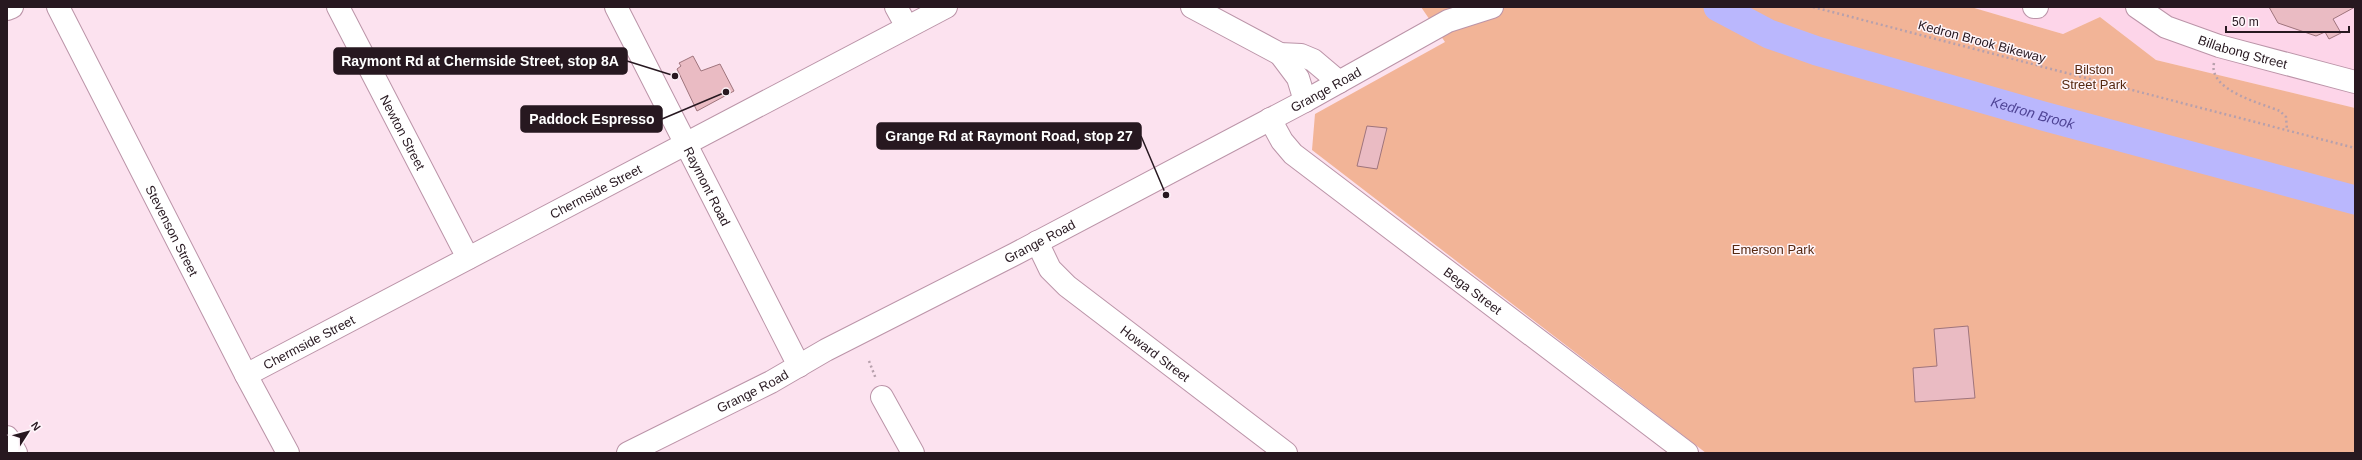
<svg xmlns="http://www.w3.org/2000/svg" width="2362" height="460" viewBox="0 0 2362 460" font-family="Helvetica,sans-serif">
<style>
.built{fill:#fdd5e9}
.green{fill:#f2b497}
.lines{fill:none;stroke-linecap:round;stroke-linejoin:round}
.river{stroke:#bab7fd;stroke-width:29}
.building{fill:#eabbc3;stroke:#9f747c}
.minor-casing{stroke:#bb94a8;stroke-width:24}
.major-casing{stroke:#bb94a8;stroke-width:24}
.path{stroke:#b7a0ac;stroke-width:2.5;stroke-dasharray:2 3;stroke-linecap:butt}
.minor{stroke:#fff;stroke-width:22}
.major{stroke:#fff;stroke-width:22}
.labels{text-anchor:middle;stroke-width:3;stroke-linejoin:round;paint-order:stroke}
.street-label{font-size:13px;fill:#271820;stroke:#fef5fa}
.park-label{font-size:13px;fill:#562810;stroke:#fef5fa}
.water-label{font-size:14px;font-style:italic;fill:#4f4496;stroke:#fef5fa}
.leader{fill:none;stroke:#271820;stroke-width:1.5}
.callout-dot{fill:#271820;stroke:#fef5fa;stroke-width:1.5}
.callout{fill:#271820;stroke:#271820;stroke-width:1.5}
.callout-label{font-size:14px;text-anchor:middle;font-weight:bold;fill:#fff}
</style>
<rect width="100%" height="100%" fill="#fce2ef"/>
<path class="built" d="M1971,7H2355V108L2156,60L2100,17L2063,34Z"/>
<path class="green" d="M1421,7H1971L2063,34L2100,17L2156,60L2355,108V453H1706L1312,150L1315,114L1445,42Z"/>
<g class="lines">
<path class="river" id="s1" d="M1718,7L1769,34L1817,51L2043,116L2355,200"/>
</g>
<path class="building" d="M2269,7H2355L2333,19L2341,33L2329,39L2325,32L2316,36L2278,23Z
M693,56L701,71L720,64L734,91L697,111L677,69L681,66L679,63Z
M1367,126L1387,128L1377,169L1357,166Z
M1968,326L1975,398L1915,402L1913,368L1937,366L1934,329Z"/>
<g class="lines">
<g class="minor-casing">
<g id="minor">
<path id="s2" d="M58,7L246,375L288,453"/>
<path id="s3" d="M338,7L468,258"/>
<path d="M896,7L907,27"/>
<path d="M1192,7L1280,54L1301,55L1313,60L1339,82"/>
<path d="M2034,7H2037"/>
<path id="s4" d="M2137,7L2166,27L2219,46L2355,82"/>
<path d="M7,9L12,7"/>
<path d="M1280,54L1298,78L1305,101"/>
<path id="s5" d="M1270,119L1282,141L1293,154L1687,453"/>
<path id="s6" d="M1037,242L1050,269L1067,286L1286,453"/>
<path id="s7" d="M246,375L946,7"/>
<path d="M882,397L913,453"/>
<path d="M7,437L16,453"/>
</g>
</g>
<g class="major-casing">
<g id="major">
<path id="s8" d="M616,7L799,366"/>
<path id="s9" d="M628,453L771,382L826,350L1015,254L1305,101L1448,21L1492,7"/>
</g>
</g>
<path class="path" d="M1813,7L2355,148
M2214,63C2208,90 2260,103 2280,111L2286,117L2287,130
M869,361L876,379"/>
<use href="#minor" class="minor"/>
<use href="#major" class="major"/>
</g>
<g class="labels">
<g class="street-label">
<text transform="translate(1982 41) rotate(15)" y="5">Kedron Brook Bikeway</text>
<text dy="5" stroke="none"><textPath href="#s4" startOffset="116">Billabong Street</textPath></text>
<text dy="5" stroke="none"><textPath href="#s9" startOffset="787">Grange Road</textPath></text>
<text dy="5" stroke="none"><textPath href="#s3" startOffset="141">Newton Street</textPath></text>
<text dy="5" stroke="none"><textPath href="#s8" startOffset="201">Raymont Road</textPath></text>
<text dy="5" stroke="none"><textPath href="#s7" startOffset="395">Chermside Street</textPath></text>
<text dy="5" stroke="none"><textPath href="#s2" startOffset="251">Stevenson Street</textPath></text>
<text dy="5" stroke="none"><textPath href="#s9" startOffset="463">Grange Road</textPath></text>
<text dy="5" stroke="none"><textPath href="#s5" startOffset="268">Bega Street</textPath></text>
<text dy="5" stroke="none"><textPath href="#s7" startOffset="71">Chermside Street</textPath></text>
<text dy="5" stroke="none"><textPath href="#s6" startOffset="165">Howard Street</textPath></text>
<text dy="5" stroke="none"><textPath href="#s9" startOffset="139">Grange Road</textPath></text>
</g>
<g class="park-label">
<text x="2094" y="74">Bilston<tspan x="2094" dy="15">Street Park</tspan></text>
<text x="1773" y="254">Emerson Park</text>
</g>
<g class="water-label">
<text dy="5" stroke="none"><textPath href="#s1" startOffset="333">Kedron Brook</textPath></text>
</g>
</g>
<path class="leader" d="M675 76L627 61M726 92L662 119M1166 195L1141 136"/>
<g class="callout-dot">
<circle cx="675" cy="76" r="4"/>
<circle cx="726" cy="92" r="4"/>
<circle cx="1166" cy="195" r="4"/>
</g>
<g class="callout">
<rect x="334" y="48" width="293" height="26" rx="4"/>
<rect x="521" y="106" width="141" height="26" rx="4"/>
<rect x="877" y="123" width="264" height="26" rx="4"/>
</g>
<g class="callout-label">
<text x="480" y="66">Raymont Rd at Chermside Street, stop 8A</text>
<text x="592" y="124">Paddock Espresso</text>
<text x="1009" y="141">Grange Rd at Raymont Road, stop 27</text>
</g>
<rect width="2362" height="460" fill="none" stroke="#271820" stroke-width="16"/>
<g transform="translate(28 432) rotate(54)" stroke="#fef5fa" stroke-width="3" paint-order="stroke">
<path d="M0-3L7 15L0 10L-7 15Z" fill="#271820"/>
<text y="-6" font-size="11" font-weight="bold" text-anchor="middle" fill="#271820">N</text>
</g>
<path d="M2226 26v6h123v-6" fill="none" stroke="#271820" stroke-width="2"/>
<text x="2232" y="26" font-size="12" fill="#271820" stroke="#fef5fa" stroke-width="3" paint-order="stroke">50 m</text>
</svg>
